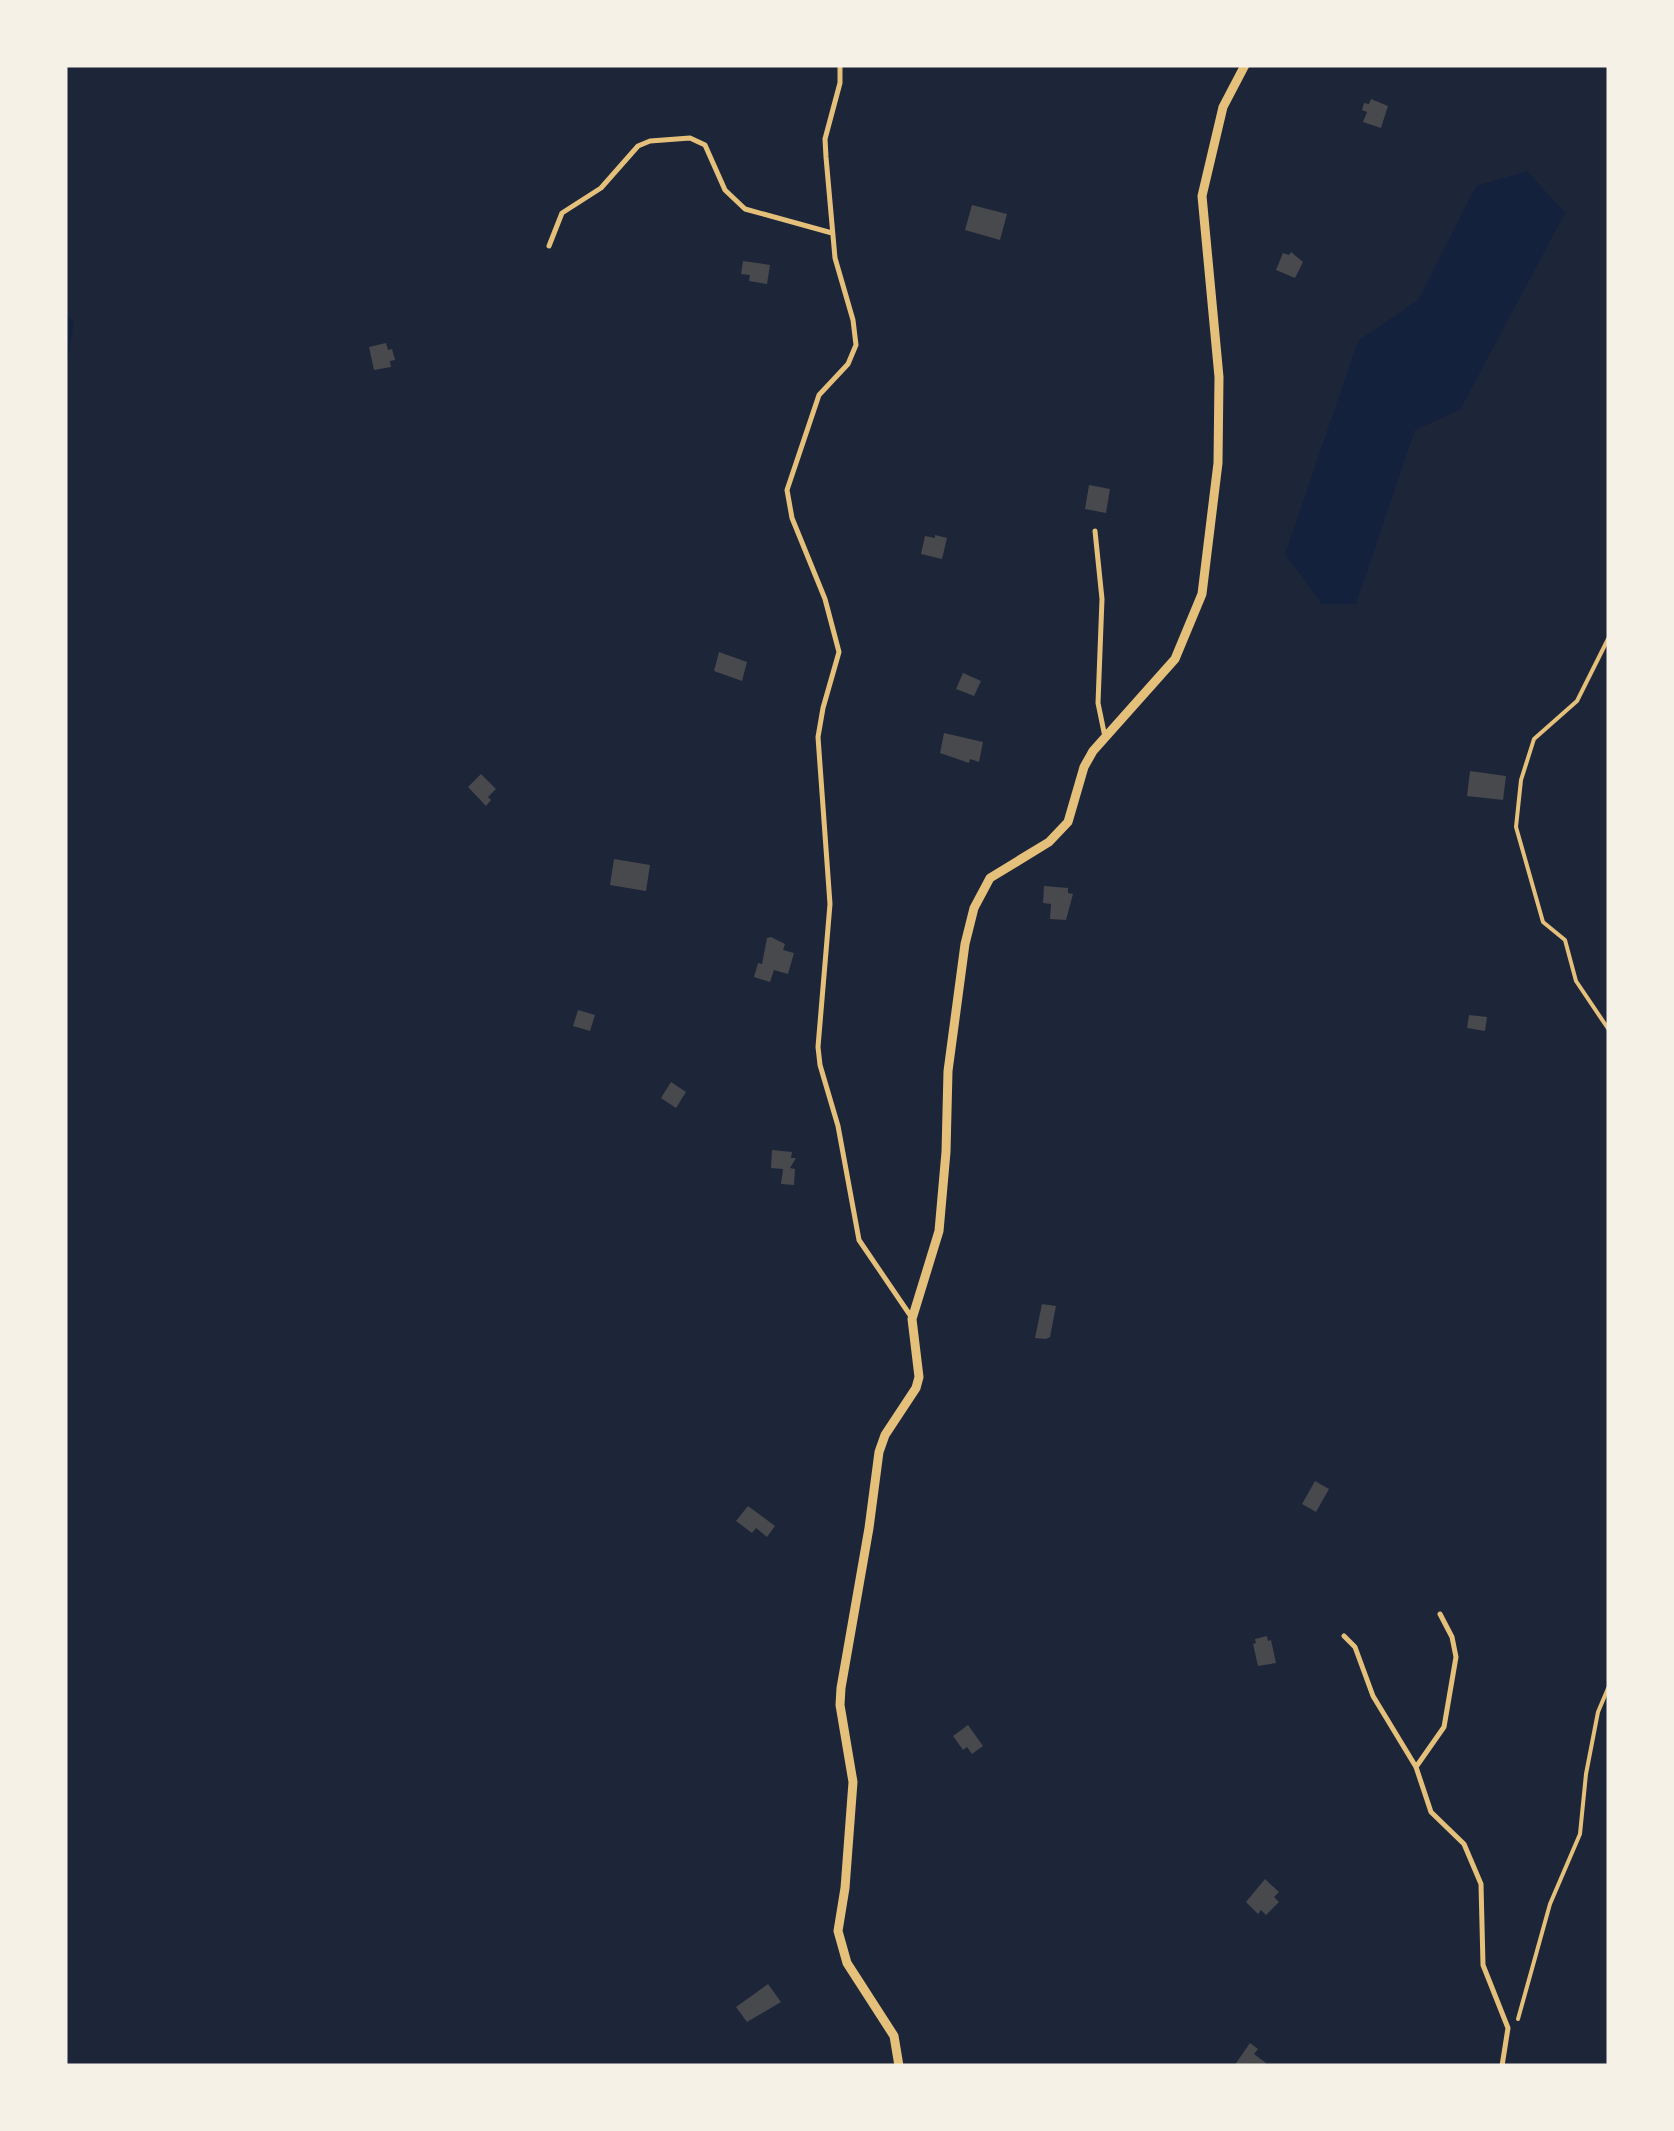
<svg xmlns="http://www.w3.org/2000/svg" width="1674" height="2131" viewBox="0 0 1674 2131" font-family="'Varela Round',sans-serif">
<style>
.green{fill:#1d2539;fill-rule:evenodd}
.building{fill:#48494c}
.lines{fill:none;stroke-linecap:round;stroke-linejoin:round}
.path{stroke:#e5c07b;stroke-width:4}
.service{stroke:#e5c07b;stroke-width:5}
.minor{stroke:#e5c07b;stroke-width:9}
</style>
<rect width="100%" height="100%" fill="#14213d"/>
<path class="green" d="M65,65H1609V2066H65V375L74,322L65,313ZM1527,171L1565,213L1460,410L1415,430L1356,604H1322L1285,554L1358,341L1418,300L1476,186Z"/>
<path class="building" d="M1371,99L1388,106L1381,128L1363,122L1367,112L1362,110L1364,103L1369,104Z
M972,205L1007,214L1000,240L965,230Z
M1291,252L1303,262L1295,278L1276,270L1283,253L1289,255Z
M743,261L770,265L767,284L749,281L750,275L741,274Z
M386,343L388,350L392,349L395,360L390,361L391,367L374,370L369,347Z
M1089,485L1110,489L1106,513L1085,509Z
M935,535L947,538L942,559L921,554L925,536L935,538Z
M719,652L747,662L742,681L714,671Z
M963,673L981,681L974,696L956,689Z
M944,733L983,742L979,762L970,759L969,763L940,753Z
M1470,771L1506,776L1503,800L1467,796Z
M481,774L496,789L488,797L491,800L486,806L468,787Z
M614,859L650,865L646,891L610,885Z
M1044,886L1068,888V893L1073,894L1066,920L1050,919L1051,904L1043,903Z
M771,937L785,944L783,950L794,953L788,974L774,970L770,982L754,977L758,963L762,964L767,938Z
M578,1010L595,1015L590,1031L573,1026Z
M1469,1015L1487,1017L1485,1031L1467,1028Z
M671,1082L686,1092L676,1108L661,1098Z
M772,1150L792,1152L791,1158H796L790,1168L795,1169L794,1185L781,1184L783,1169L771,1168Z
M1042,1304L1056,1306L1050,1337L1046,1339L1035,1338Z
M1315,1481L1329,1489L1316,1512L1302,1504Z
M748,1506L775,1526L767,1537L756,1528L752,1533L736,1521Z
M1267,1636L1268,1641L1271,1640L1276,1663L1258,1666L1253,1644L1256,1643L1255,1639Z
M968,1725L983,1746L972,1754L967,1747L963,1750L953,1736Z
M1265,1879L1279,1892L1274,1897L1279,1902L1266,1915L1261,1910L1258,1914L1246,1902Z
M768,1984L781,2002L747,2022L736,2007Z
M1250,2043L1258,2049L1254,2054L1266,2063L1264,2066H1234Z"/>
<g class="lines">
<path class="path" d="M1609,637L1577,701L1534,739L1521,780L1516,827L1543,922L1565,940L1576,981L1609,1030
M1518,2019L1550,1904L1580,1834L1586,1774L1598,1712L1609,1686"/>
<path class="service" d="M840,65V83L825,139L826,157L835,258L853,320L856,345L848,364L819,395L787,490L792,518L825,599L839,652L823,708L818,737L830,904L818,1047L820,1065L838,1126L859,1240L912,1318
M549,246L562,213L601,188L638,146L650,141L690,138L705,145L725,190L745,209L832,233
M1095,531L1102,599L1098,703L1105,737
M1344,1636L1355,1647L1373,1696L1416,1767L1431,1812L1464,1844L1481,1884L1483,1965L1508,2028L1502,2066
M1416,1767L1444,1727L1456,1657L1452,1637L1440,1614"/>
<path class="minor" d="M899,2066L894,2036L847,1963L838,1931L845,1888L853,1782L840,1705L841,1688L869,1528L879,1452L885,1435L916,1388L919,1377L912,1319L939,1231L946,1152L948,1071L965,944L974,908L990,878L1049,842L1068,822L1084,767L1093,751L1175,659L1202,594L1218,463L1219,377L1202,196L1223,107L1245,65"/>
</g>
<rect width="1674" height="2131" fill="none" stroke="#f6f1e7" stroke-width="135"/>
</svg>
